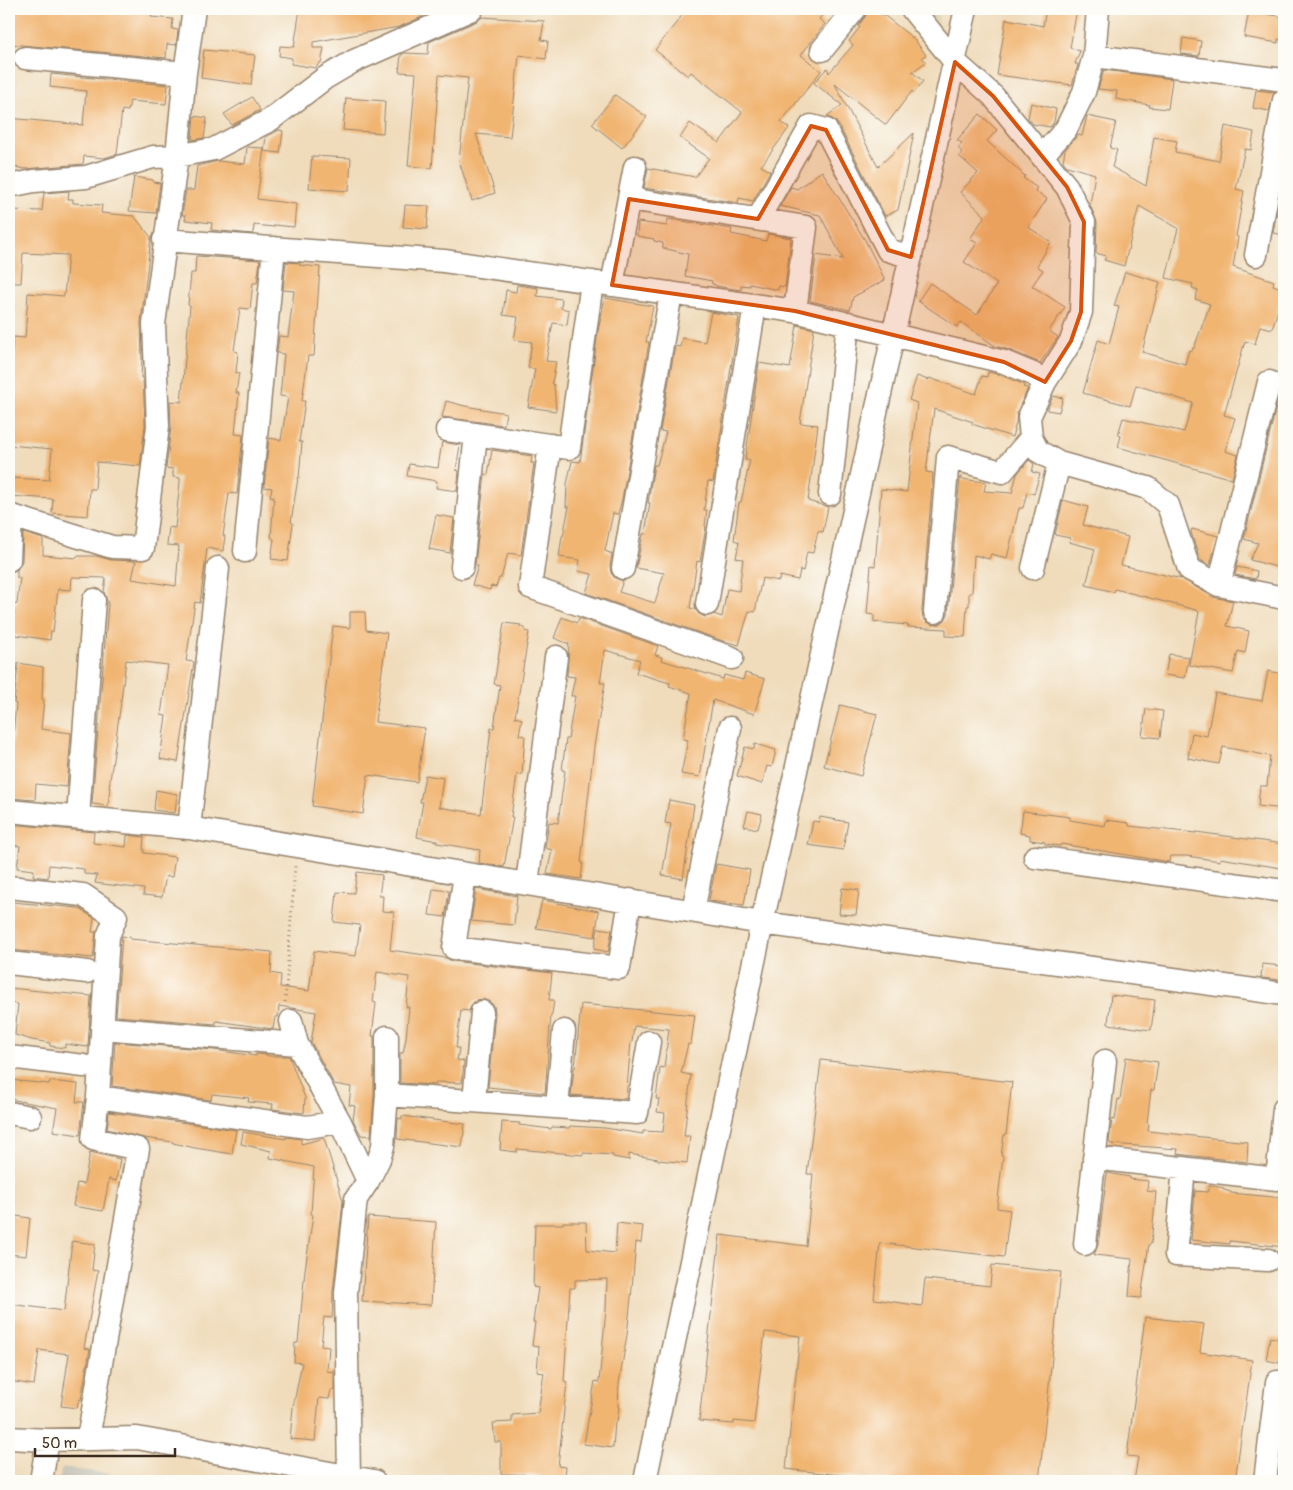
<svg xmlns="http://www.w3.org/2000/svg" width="1293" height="1490" viewBox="0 0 1293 1490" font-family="Pangolin,sans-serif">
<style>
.built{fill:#ded3b4}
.industrial{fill:#c7c4b8}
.building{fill:#f1b572}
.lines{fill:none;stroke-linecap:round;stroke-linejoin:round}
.minor-casing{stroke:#96836c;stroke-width:25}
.path{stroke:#96836c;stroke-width:3;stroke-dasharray:1 4;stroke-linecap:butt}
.minor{stroke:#fff;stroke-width:22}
.marked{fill:#d7540e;fill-opacity:0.2;stroke:#d7540e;stroke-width:4;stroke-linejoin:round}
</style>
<rect width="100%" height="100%" fill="#fdfcf7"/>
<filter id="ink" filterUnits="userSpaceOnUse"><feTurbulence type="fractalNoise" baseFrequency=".02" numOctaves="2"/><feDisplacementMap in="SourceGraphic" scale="10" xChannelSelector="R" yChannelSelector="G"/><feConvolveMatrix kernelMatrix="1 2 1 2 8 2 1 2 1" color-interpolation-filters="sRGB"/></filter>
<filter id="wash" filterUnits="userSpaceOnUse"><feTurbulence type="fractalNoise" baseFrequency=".0096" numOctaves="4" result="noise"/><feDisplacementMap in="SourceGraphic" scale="20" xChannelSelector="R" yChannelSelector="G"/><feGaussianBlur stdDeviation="1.12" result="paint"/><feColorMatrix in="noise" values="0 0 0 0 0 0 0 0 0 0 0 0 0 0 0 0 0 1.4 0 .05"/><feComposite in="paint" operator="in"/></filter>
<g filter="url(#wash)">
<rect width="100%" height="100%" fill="#f0dcbb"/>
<path class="built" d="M924,9H941L937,26Z"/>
<path class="industrial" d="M62,1468L171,1481H59Z"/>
<g id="blocks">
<path class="building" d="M14,9H96L126,14V9H152L151,17L173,19L172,29L178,30L176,45L167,44L166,58L9,44V28H12Z
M300,9H421L422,17L399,27L313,42V48H324L321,63H319L316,68L291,64L292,58L279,56L280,46L294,47Z
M687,9H828L819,19L825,24L801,55L821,71L781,122L789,128L761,166L770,171L753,201L739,198L738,203L644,188L648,168L695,177L709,158L680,138L690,123L719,143L742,112L691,72L688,76L655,50Z
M868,9H876L914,39L926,55L922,57L926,62L912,72L923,81L914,93L912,91L886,125L835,84L878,167L914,133L898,210L885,216L838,124L834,120L827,116L842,105L814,83L827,68L829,73L853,45L849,41L860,27L858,26L865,17Z
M1046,9H1077L1070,48L1080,51L1075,64H1078L1072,85L997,75L1006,19L1043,26Z
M1249,11L1284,17V40L1278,39V43L1244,37Z
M482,17L544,21L541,40L548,41L546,59L519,55L510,137L476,134L495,193L472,201L459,161L468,78L439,75L432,168L408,166L416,73L399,72L401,55L405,53L428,54L429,42L477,21Z
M1183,38L1201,41L1199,56L1181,54Z
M204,50L255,55L251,85L201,78Z
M1104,70L1172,79L1168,109L1149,107L1150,105L1116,99L1117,91L1098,89Z
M51,74L168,85L166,104L130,101L128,111L122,110L117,154L104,158L84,156L83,164L25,169L9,166V118L83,125L86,91L50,87Z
M1256,90L1274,92L1269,111L1253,108Z
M615,95L647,117L622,148L592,124Z
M252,97L260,110L232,125L224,114Z
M346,98L385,101L383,133L343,130Z
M1031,103L1056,109L1054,122L1050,127L1033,124L1028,118Z
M980,114L997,130L987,141L1025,176L1023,178L1037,188L1035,190L1047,199L1028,227L1051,242L1037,266L1043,270L1032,286L1065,307L1049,331L1058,337L1040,363L1009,350L995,346L961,322L957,327L918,301L930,283L977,315L997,284L964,262L977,243L970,239L985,216L960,192L978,173L959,156L962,152L958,148L962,143L957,140Z
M194,116L207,118L204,138L192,140Z
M1087,116L1116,122L1110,148L1117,150L1112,167L1146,186L1154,137L1177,141L1175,152L1219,161L1225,126L1254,132L1251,150L1245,149L1236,189L1244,191L1236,236L1238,237L1233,267L1274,281L1273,285L1284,289V291L1272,329L1260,326L1255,344L1245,341L1224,415L1235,418L1225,451L1238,455L1232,479L1118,447L1121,436L1118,435L1123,418L1184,432L1193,403L1136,385L1130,406L1083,393L1098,340L1109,344L1119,307L1114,306L1125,272L1160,282L1142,352L1185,364L1189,350L1192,351L1193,348H1194L1210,304L1195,299L1198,290L1192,288L1193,284L1166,278L1178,228L1139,206L1124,266L1104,260L1106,256L1096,253L1097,222L1090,205L1095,174L1067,166L1063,161L1065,150L1078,135L1082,136Z
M279,130L283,131L280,153L264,151L266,137Z
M247,147L264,148L257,199L296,204L294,227L274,225V227L254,225L253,234L211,230L212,223L185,220L186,215H182L186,190H194L197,166L218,161L245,164Z
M312,156L351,158L349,191L309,188Z
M822,171L865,240L885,280L853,297L850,310L810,301L816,255L843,259L820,215L780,206L791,187L797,189Z
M134,177L153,180V182L160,183L156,213L129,211Z
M1282,185H1284V235L1273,233Z
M69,191L68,199H73V203L102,205L101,213L134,216L151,237L141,322L142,359L141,378H143L145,425L140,466L97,462L95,489H90L88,516L52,513L53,499L9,496V478L49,480L52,449L9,445V382L13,337L25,338L28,293L64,296L68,255L23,253L21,283H9V210L42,211L44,193Z
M405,205L429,206L427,229L403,227Z
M668,219L732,229L731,234L766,241L768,234L791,238L785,287L779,286L778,290L750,284V286L741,285V290L716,286V285L712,284V281L685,276L688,254L663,248V243L654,241V239L637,236L638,222L667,226Z
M196,256L260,260L257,283H253L250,309L240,308L234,351L238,352L236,373H239L236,393H239L235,434L243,435L237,494L229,493L223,536H225L223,551L207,548L200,603L195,602L186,661L194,662L178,762L160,759L166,716L161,715L168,665L126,660L120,709L109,788H110L108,806L92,804L108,604L104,592L106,578L72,577L71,590L58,589L53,632L51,631L50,640L9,634L14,613L11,606L17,604L20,578H17V570L22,561L23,533L43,539V555L77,558V556H96L111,560L136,561L132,579L176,586L179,546L167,545L169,527L175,528L180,482V478L173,477V469L166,468L171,427L170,401L181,402L190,306L188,305L191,273H195Z
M286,262L300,263L299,265L320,267L314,356H308L302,401H305L299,442H302L299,478H298L291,522L293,523L288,561L271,559L274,539L271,537L274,497L270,496L272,488L264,487L269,438L281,440L288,397L280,396L284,354L277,353L279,336L288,337L294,291L283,290Z
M517,285L538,288L537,296L562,299L561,308L569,310L567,325L553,323L546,361L556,362L552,383L554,385L556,411L528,407L535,369L528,368L532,342L514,340L518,317L503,315L506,290L516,292Z
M605,298L653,306L646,342H649L622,499L618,514L613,513L605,551L612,554L610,566L611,573L615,578L623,581L619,592L655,603L664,573L636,568L643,534H645L650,503H648L654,465H657L666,432L660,431L675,346L680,347L682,338L705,342L711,312L739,317L713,482L708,481L704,510H707L705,526H706L700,562L697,561L690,608L695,609L699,614L705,617L714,614L722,617L727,589L739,591L743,559L736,558L739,542L734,540L739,502H741L750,460H745L759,363L790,368L797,325L814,329L800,423L818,425L808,501L828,507L823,532L818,531L813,553L807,552L803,571L800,570L798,580L780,576L779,581L762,578L755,612L749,611L739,645L723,641L586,593L592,574L578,571L580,560L559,557L562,536H563L569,507H566L567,484L572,461L580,462L598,331Z
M988,372L1000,375L1025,385L1023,387L1028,388L1017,412L1016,423L1012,437L972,424L973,422L934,409L926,472L933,473L922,611L923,618L927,622L933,625L940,624L945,620L948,614L960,477H962L961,479L986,482L984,491L1012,493L1017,474L1029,460L1034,464L1032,472L1040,474L1034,494L1027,492L1023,508H1019L1007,558L991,554L989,559L974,555L972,593H969V606H967L965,637L946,636V629L908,627V625L874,622V615L867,614L871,565L875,566L881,489L907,492L917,403L909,400L917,376L928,380L929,378L976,394L982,376L987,377Z
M1279,395L1284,396V569L1250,560L1258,543L1244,539Z
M1053,396L1063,398L1059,412L1047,410Z
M446,401L465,406L506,413L504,425L442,417Z
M442,442L460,445L456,470L459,471L457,491L436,488L437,481L407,476L409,464L438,468Z
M492,450L532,456L531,463H534L521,555L508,553L501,578H499L496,587L491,586L490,590L472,585L478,566L475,565L485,474L488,475Z
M1063,500L1088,507L1083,525L1128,537L1121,565L1182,579L1213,597L1233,601L1227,626L1249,631L1245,653L1238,651L1233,673L1189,665L1199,612L1196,610L1115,589L1114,592L1086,585L1095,549L1069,542L1070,538L1055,535Z
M436,515L454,518L450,553L429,549Z
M1192,529L1218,536L1210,565L1200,560L1197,552L1198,548H1196L1191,532Z
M1237,567L1257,571L1256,579L1235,575Z
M350,612H365L366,630L387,633L375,722L425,728L417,782L368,775L363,814L312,806L333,626L350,628Z
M562,617L577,623L579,618L658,646L655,655L662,657L661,660L691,669L723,679L724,675L743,680L745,673L765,679L754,714L713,700L700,777L681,774L688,740L683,739L691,693L669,686L670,683L636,673L640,660L605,650L600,683H605L594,746L581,862H583L581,879L547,874L552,850L545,848L549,822L558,823L565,771L562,770L566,739H568L575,696H571L575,677L567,676L569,644L554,638Z
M504,623L521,625L520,627L525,628V631L529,632L515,717L522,719L519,735L525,736L522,775L517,774L511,817H513L504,867L479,863L480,850L437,843V841L417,837L423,802H420L425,775L443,778L439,807L481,814L491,728H494L500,685L494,684Z
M1169,654L1189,657L1185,678L1165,675Z
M18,663L43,667L42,699L44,700L41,729L71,733L67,787L36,784L35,800L9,798V776L16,704L14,703Z
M1268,671L1284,674V809L1258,806L1260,786H1267L1270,756L1223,747L1219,764L1188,758L1192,733L1207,736L1215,693L1262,701Z
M840,705L877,714L861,776L824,766Z
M1146,709L1163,711L1160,738L1142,736Z
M755,744L776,750L772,767L767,766L762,784L737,776L745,747L754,749Z
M156,790L177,794L175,813L154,810Z
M669,800L694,805L683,879L662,875L671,824L665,823Z
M748,811L762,814L758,829L744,826Z
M1023,811L1070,817V820L1105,826L1106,820L1129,823V826L1196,833V832L1284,844V865H1282L1281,868L1220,858V861L1187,856H1170L1169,862L1061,844L1060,846L1045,844V842L1030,840V835L1020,833Z
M820,817L848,822L843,850L808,845L813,821L819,822Z
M9,824L94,832L93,843L126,847L127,835L144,837L143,849H144V853L175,857L172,877L166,876L162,897L143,895L144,889L95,883L97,875L84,874V869L49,865L48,878L33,876L34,870L17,868L20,846L9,845Z
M716,864L750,870L744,905L709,901Z
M357,872L382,875L379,896H383L382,911L394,912L390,950L446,958L452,961L552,973L549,1000H554L552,1014H551L545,1093L488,1087L495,1013L494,1006L490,1002L483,999L476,1000L472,1004L469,1011L461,1010L456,1048H459L457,1060L464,1061L462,1083L436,1082V1085L400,1083V1053H403L406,1038L409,1007H406L409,977L377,972L373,1002L376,1003L372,1036H374V1094L371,1136L361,1135L353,1120L355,1106L349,1105L351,1087L334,1084L311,1042L316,1012L279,1006L278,1017H275L273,1029L216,1021V1024L116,1016L122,936L130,937V939L272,952L271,973L281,975L280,987L309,991L314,951L356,956L360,925L334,922L337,892L354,893Z
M842,888L859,890L856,915L839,914Z
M433,889L449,891L445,917L429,915Z
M476,889L517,896L514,925L471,921Z
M542,900L599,911L595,937L536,928Z
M12,902L78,908L94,918L92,932H96L93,958L9,950Z
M598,928L612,930L608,952L594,949Z
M1262,964L1282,966L1281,980L1261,978Z
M9,988L91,996L88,1047L65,1044V1048L50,1046V1043L32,1040L15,1035L18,1004L9,1003Z
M1111,995L1155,1000L1151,1030L1108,1024Z
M581,1004L695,1015L691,1044H688L681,1073L691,1075L684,1136H690L687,1163L658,1160V1159L629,1154V1160L613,1157V1155L583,1153V1155L517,1149V1152L500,1150L502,1122L520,1123L519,1125L551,1129L552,1127L569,1128L570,1126L605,1128L643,1134V1131L663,1132L665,1113L657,1112L659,1099H656L660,1067L664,1068L669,1029L634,1026L632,1042H631L626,1099L571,1095L574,1068H575Z
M115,1042L214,1050L256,1056V1054L268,1055V1056H289L305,1098L304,1113L272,1109L273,1104L248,1102L249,1098L212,1094L211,1100L112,1086Z
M1126,1057L1158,1062L1154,1090H1151L1147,1123L1149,1124L1148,1131L1248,1142L1247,1162L1177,1154L1178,1149L1111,1144L1109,1142L1112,1119L1115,1120L1118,1099L1120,1100Z
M821,1060L1012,1082L1006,1135H1004L1001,1156H1003L997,1208L1010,1210L1004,1257L880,1243L874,1299L922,1306L925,1279L990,1286L992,1265L1061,1272L1039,1481H894L786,1469L800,1336L765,1332L754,1423L734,1421V1424L699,1421L720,1235L806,1246L813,1174H807Z
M9,1080L49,1084L50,1081L78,1084L76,1102H84L80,1135L53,1131L57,1108L9,1099Z
M109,1112L236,1130L232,1154L195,1148L173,1143V1142L144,1138L107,1129Z
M402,1116L465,1124L462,1147L397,1139L398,1118L402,1119Z
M243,1132L286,1139V1137L301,1139V1144L324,1138L343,1201L333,1292L332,1318L324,1317L321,1346L329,1347L327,1371L334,1372V1391L331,1390L329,1399L319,1398L315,1441L290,1439L293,1407L302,1363L294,1362L295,1343H298L305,1270L313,1215L311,1214L314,1167L270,1158L271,1151L241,1144Z
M90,1152L120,1159L116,1181L109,1179L103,1211L73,1206L77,1183L84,1184Z
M1107,1173L1130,1177V1179L1148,1181L1147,1191L1156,1192L1151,1244H1149L1141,1298L1129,1297L1132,1259L1094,1255L1098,1245Z
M1209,1185L1224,1188V1190L1231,1192V1193L1284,1198V1247L1230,1241V1244L1191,1240L1195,1191L1208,1192Z
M9,1215L30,1218L26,1256L9,1254Z
M368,1217L436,1222L431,1305L362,1301Z
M563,1222H586L587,1250L615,1253L617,1223L643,1226L641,1243L636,1242L632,1288L627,1335L619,1384L618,1407H619L617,1422H615L613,1448L584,1444L595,1381L599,1382L606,1310L607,1279L575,1280V1288H570L564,1381L567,1382L558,1466L566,1467L564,1481H542V1475L501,1474V1442H495L493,1423L512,1422V1415L538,1413L544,1373L537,1372L539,1347L532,1346L535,1322H533L538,1288L533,1287L535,1224H563Z
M72,1241L95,1244L92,1270L98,1271L84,1348L90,1349L81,1400L79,1399L77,1408L61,1406L69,1354L39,1350L34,1385L9,1381V1304L64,1311Z
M1145,1317L1204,1324L1200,1352L1252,1360L1235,1481H1134L1138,1457L1127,1456Z
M1270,1337L1284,1340V1364L1266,1360Z"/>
</g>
</g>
<g filter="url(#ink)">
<use href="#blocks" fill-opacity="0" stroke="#96836c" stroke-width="1"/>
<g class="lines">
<g class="minor-casing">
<path id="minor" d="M912,9L955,62L993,96L1067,187L1084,222L1081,312L1071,341L1045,382L1029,417L1031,438L1038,451L1059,463L1148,488L1168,505L1189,569L1219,585L1284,598
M822,50L855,9
M1094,56L1284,80
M25,58L185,73
M1042,156L1066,129L1084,92L1094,56L1098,9
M9,186L34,181L86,177L153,157L177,156L214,149L270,120L325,78L354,61L472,9
M629,199L806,227L795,311
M758,219L811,126L826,130L888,250L911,257
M164,240L444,261L795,311L1004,362L1033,374L1045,382
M1256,255L1284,100
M612,285L635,167
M447,430L569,448L592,282
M550,445L530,587L732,658
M830,494L848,323
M9,515L112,547L143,548L158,426L154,324L177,156L185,73L194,9
M245,551L274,248
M9,560L11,516
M462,567L476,434
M623,568L671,293
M1033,568L1059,463
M1219,585L1269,382
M707,604L755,305
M935,612L948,457L1002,472L1031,438
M9,811L189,828L762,923L1284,994
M78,817L94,600
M189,828L218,568
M1035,857L1284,891
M465,874L454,948L619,968L630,900
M527,884L556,657
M9,887L83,895L116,917L108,936L98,1097L93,1139L138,1149L88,1439
M693,911L730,728
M9,963L87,972
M291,1021L297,1044L340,1122L368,1181
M102,1028L297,1044
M9,1057L84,1066
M387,1095L637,1113L649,1042
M98,1097L307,1127L340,1122
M474,1101L482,1012
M557,1107L564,1031
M9,1113L30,1117
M1094,1158L1277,1179L1284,1109
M1184,1168L1176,1255L1268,1260
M1085,1244L1105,1061
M9,1438L48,1440L137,1438L374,1481
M349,1478L346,1293L356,1199L368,1181L379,1159L383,1146L387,1095V1037
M41,1481L48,1440
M645,1481L762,923L966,9
M1265,1481L1277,1382"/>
</g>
<path class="path" d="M285,1002L295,866"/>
<use href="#minor" class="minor"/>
</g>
</g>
<path class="marked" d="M955,62L993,96L1067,187L1084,222L1081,312L1071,341L1045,382L1004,362L795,311L612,285L629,199L758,219L811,126L826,130L888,250L911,257Z"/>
<rect width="1293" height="1490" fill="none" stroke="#fdfcf7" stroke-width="30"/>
<path d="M35 1448v8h140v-8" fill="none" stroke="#3b2a1e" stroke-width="2.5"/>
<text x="42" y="1448" font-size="15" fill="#3b2a1e" stroke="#fdfcf7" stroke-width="4" paint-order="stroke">50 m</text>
</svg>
